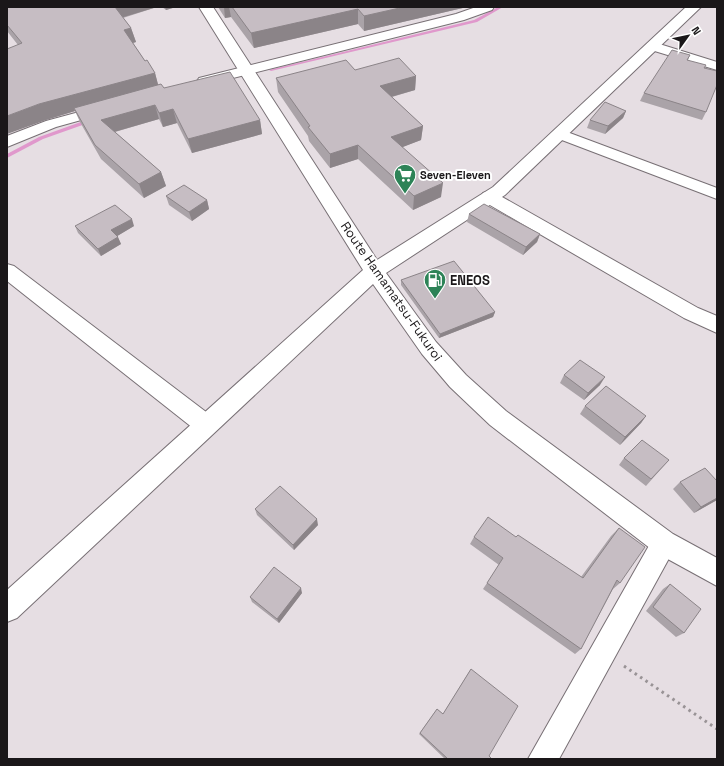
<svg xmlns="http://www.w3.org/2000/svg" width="724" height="766" viewBox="0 0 724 766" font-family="'Space Grotesk',sans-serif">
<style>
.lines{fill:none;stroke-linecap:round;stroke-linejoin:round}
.stream{fill:#e098cc;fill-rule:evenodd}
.street-casing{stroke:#787075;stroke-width:2}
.secondary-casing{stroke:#787075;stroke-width:2}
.path{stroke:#999396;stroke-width:3;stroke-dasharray:2.5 4;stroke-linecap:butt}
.street{fill:#fff;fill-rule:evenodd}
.secondary{fill:#fff;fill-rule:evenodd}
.wall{fill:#aaa3a8}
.shaded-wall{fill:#8b8488}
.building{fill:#c6bdc3;stroke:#8b8488}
.labels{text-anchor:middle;stroke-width:4;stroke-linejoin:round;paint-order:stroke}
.far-poi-label{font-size:11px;font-weight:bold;fill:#1a1719;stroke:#fff;text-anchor:start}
.poi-label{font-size:13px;font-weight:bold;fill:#1a1719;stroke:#fff;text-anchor:start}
.street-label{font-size:13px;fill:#1a1719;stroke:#fff}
</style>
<rect width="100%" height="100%" fill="#e6dee3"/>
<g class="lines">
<path class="stream" d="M498,7H503L477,22L271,71L269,70L474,20Z
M89,119L91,120V122L43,139L7,158V154L39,137Z"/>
<g class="street-casing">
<path id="street" d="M476,7H494L492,10L464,20L209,84H199L197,81L199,78L456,14Z
M653,42L717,62V70L648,49L646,46L648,43Z
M105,105L110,106L112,109L110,112L56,127L7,147V136L46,121Z
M559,129L717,188V199L554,137L551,134L554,131Z
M489,191L495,193L698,308L717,316V333L684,318L483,201L481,197L483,193Z
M7,264L14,266L214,418L217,425L214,432L206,435L198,432L7,281Z
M664,531L673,535L676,543L673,551L559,759H528L655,535Z"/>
</g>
<g class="secondary-casing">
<path id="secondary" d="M199,7H213L377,260L493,187L686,7H701L505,195L386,273L436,342L466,375L506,411L673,534L717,558V586L655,552L490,425L450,387L422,354L373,284L17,618L7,622V590L363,270Z"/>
</g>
<path class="path" d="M624,666L717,729"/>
<use href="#street" class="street"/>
<use href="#secondary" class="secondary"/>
</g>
<path class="wall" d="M7,7H157L123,18L131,28L136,42L133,43L145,61L155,73L158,85L164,88L260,120L262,134L192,153L177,123L163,127L159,119L115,132L161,172L166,186L144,198L101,159L80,122L75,111L46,120L18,45L7,31Z
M162,7H176L166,10Z
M218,7H467L364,31L358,24L254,48L231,17L225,18Z
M690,55L688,60L704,68L706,112L702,120L640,101L644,93Z
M355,70L416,76L415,90L392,97L423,126L421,140L402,147L441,197L413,210L358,159L330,168L309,141L308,136L278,92L276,78Z
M626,111L623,118L605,134L587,128L590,120Z
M166,196L207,200L209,209L192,221L169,205Z
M469,214L540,234L537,242L523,255L467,222Z
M75,226H134L117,236L121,244L101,256L78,233Z
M401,280L495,312L493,317L439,338L401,285Z
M564,375L600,385L584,400L560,383Z
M585,406L646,416L641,423L620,445L580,414Z
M624,458L669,460L646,486L619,465Z
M717,481V500L694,513L673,489L680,482Z
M255,509L318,525L294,550L257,515Z
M619,528L620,583L613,589L581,649L575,654L483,589L499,565L470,544L474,537H516L581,577L611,536Z
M670,584L684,633L676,637L646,611L663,589Z
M302,593L279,623L252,602L250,597Z
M471,669L489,756L492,759H445L419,734L437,709L443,714L469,672Z"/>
<path class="shaded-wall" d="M113,7H157L117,19Z
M165,7H176L166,10Z
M224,7H229L231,17L225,18Z
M404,7H467L364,31V16Z
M358,9V24L254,48L251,33Z
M131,28L136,42L129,44L124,30Z
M155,73L159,88L74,108L75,111L46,120L7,134V116L39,104Z
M416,76L415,90L380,100V86Z
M155,105L159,119L107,134L101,120Z
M173,109L177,123L163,127L159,113Z
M626,111L623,118L605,134L608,126Z
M260,120L262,134L192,153L188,139Z
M423,126L421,140L390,152L391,137Z
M358,145V159L330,168V154Z
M161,172L166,186L144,198L139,184Z
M443,183L441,197L413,210L414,196Z
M207,200L209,209L192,221L189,212Z
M132,219L134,226L114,238L111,230Z
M540,234L537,242L523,255L526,247Z
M118,237L121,244L101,256L98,249Z
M495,312L493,317L439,338L440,334Z
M605,377L600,385L584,400L588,393Z
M646,416L641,423L620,445L625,437Z
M717,498V500L694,513L701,507Z
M317,519L318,525L294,550L293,545Z
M301,588L302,593L279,623L277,619Z"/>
<path class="building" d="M7,7H115L131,28L124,30L145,61L147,60L155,73L39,104L7,116V49L22,43L7,25Z
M232,7H404L364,16L358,9L251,33Z
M672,50L690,55L687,60L706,65L704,68L717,71V85L706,112L644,93Z
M399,58L416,76L380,86L423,126L391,137L443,183L414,196L358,145L330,154L308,127L310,126L276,78L346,60L355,70Z
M230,72L260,120L188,139L173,109L159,113L155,105L101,120L161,172L139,184L95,145L74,108L161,84L164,88Z
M605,102L626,111L608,126L590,120Z
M184,185L207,200L189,212L166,196Z
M484,204L540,234L526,247L469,214Z
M115,205L132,219L111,230L118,237L98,249L75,226Z
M454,261L495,312L440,334L401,280Z
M580,360L605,377L588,393L564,375Z
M606,386L646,416L625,437L585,406Z
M642,440L669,460L651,479L624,458Z
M705,468L717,481V498L701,507L680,482Z
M280,486L317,519L293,545L255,509Z
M488,517L516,537L518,535L583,578L619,528L645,547L620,583L617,580L581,649L487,583L503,558L474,537Z
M274,567L301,588L277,619L250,597Z
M670,584L701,609L684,633L653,607Z
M471,669L518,706L489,756L492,759H448L420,733L437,709L443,714Z"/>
<defs>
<g id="supermarket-pin" transform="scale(1.15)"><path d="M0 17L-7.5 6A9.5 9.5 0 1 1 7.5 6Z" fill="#2d8357" stroke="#fff"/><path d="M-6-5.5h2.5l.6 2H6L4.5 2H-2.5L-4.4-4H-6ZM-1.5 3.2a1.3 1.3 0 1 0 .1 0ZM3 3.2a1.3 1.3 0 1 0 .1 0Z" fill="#fff"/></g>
<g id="fuel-pin" transform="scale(1.15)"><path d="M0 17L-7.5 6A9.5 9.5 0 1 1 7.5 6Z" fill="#2d8357" stroke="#fff"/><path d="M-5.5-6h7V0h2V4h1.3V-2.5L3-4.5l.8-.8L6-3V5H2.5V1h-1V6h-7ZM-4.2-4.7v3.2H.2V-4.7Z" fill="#fff"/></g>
</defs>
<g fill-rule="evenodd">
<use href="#supermarket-pin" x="405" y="175"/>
<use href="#fuel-pin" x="435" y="280"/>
</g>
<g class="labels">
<g class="far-poi-label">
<text x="420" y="179">Seven-Eleven</text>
</g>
<g class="poi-label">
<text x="450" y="285">ENEOS</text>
</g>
<g class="street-label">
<text transform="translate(392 291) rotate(55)" y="5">Route Hamamatsu-Fukuroi</text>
</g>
</g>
<rect width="724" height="766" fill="none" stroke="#1a1719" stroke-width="16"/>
<g transform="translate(688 36) rotate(57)" stroke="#ffffff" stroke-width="3" paint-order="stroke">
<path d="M0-3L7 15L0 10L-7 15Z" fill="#1a1719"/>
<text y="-6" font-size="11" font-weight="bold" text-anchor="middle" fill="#1a1719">N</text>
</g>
</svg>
